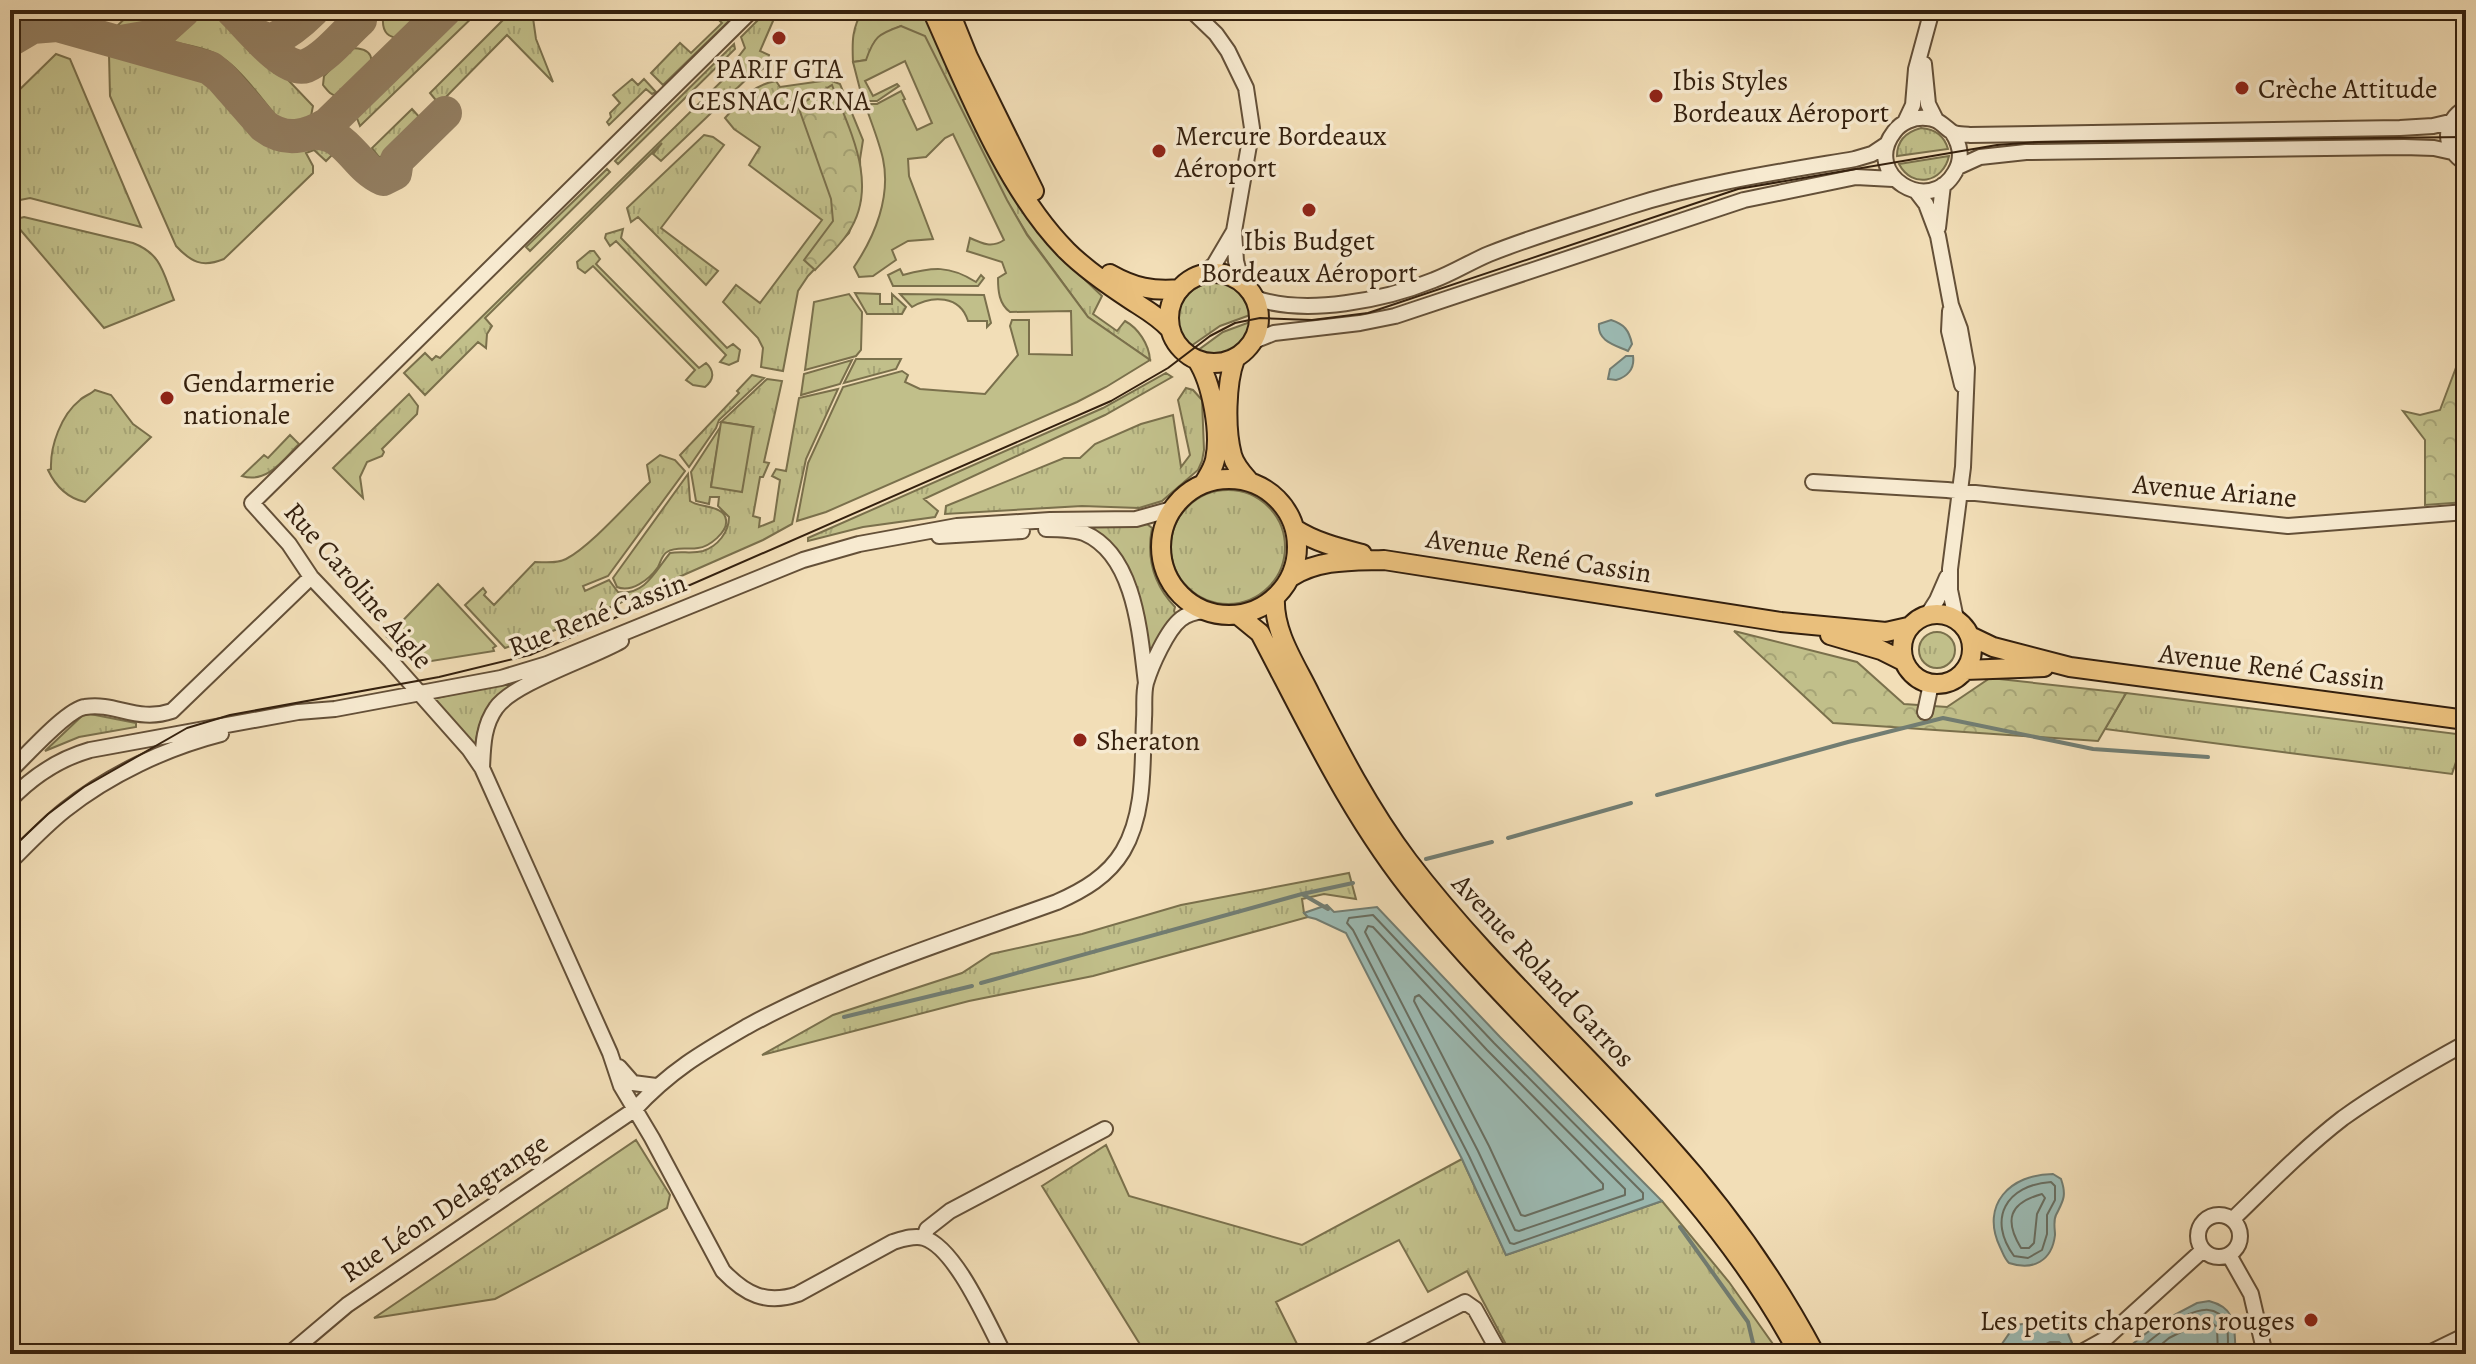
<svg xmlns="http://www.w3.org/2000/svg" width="2476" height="1364" viewBox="0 0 2476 1364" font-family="Alegreya,serif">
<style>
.grass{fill:url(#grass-tufts);stroke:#7a704c;stroke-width:2}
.forest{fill:url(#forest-crowns);stroke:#7a704c;stroke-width:2}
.park{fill:#c1bf8a;stroke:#7a704c;stroke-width:2}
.water{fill:#9cbbb4;stroke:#727d72;stroke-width:2}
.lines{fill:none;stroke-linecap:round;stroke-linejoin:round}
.shore{stroke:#686e61;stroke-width:2}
.stream{stroke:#727d72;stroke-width:4}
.taxiway{stroke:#937f62;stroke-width:34}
.minor-casing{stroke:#645038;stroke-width:18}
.major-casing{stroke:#34200e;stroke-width:22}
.minor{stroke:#f7ead0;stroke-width:14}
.major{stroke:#e9bf7c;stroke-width:18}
.tram{stroke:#34200e;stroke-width:2}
.poi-dot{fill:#8f2418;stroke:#f7ead0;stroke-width:3}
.labels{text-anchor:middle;stroke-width:7;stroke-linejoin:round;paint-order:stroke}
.poi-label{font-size:28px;fill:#34200e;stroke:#f7ead0;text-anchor:start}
.street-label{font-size:28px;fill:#34200e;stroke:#f7ead0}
</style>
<defs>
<pattern id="grass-tufts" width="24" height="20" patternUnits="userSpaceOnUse" patternTransform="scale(2)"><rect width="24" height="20" fill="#c1bf8a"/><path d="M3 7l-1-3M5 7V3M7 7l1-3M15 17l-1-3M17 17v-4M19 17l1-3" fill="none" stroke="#a6a476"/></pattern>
<pattern id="forest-crowns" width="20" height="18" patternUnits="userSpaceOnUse" patternTransform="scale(2)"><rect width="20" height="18" fill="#c1bf8a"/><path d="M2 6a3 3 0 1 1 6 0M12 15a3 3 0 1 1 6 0" fill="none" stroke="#a6a476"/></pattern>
</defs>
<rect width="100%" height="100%" fill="#f2deb7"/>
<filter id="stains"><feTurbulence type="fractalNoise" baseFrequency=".0025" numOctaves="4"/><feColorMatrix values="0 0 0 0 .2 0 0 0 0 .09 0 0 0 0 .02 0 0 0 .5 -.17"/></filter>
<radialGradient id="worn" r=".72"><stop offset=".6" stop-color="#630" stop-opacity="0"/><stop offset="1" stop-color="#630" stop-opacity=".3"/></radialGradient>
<path class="grass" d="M134,10H165C150,23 137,29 117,26Z
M391,10H429L403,38C388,39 382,32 383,18Z
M458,10H480L360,126L355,113Z
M513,10L532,11L536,39L553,82L507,35L439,104L430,93Z
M713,10H729L735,15L663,85L651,73L680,43L691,53L722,23L717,18L714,20L708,15Z
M768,10H779L774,19L771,18L773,21L760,51L769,55L766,68L754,72L661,161L653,154L662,143L485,318L492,326L487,334L486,348L478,342L425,395L404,373L425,353L432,360L436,356L440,358L732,71L736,60L745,48L741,37Z
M863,10H924L1043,235L1061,257L1102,296L1093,314L1117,331L1125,321C1138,328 1149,344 1150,360L1088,317L1027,234L901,26C879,35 874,37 867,60L853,62C852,41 852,28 863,10Z
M219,14L227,16L313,106L311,116L299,123L280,121C262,100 239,65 214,53C201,47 186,45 172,42L196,19Z
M734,44L735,49L618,164L615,161Z
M351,48C397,48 352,97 338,96C331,96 327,90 323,85L324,76Z
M56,54L70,59L141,227L30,198L10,202V99Z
M109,54L205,80L218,90L253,132L268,144L288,150L323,145L335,152L326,161L314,150L306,153L313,166V173L224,259C202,268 191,262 176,246L110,96Z
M632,79L638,85L644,79L656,92L652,94L646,89L609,125L607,122L611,117L610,113L620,103L613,95Z
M829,80L840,84L863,140L860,159L861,199L849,233L808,276L798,291L783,371L761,367L763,348L758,338L723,302L736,285L760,303L822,220L749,165L760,147L734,129L725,118C741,100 752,85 776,81L780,87Z
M412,109L422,120L386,156L379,157L372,148Z
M1921,128C1935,129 1944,135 1948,149L1897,156C1897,141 1906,132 1921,128Z
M704,135L713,137L724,145L661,228L718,271L706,285L638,217L631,222L627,208Z
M1949,156C1943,183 1912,189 1899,164Z
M607,169L610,172L530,251L526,247Z
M24,217L133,243C162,254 163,273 174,300L104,328L12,220Z
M623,229L621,238L727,348L733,344L740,350L738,361L729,365L720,362L726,355L616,241L610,246L605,238L606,234Z
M590,251H594L600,259L596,264L699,368L706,363C715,371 714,380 705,387L693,385L686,380L695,370L593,266L585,273L578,268L577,262Z
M1214,282C1235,284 1245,295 1250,315L1220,326L1191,346C1163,323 1181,286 1214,282Z
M855,293L880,294V304H892V294L906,307L902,314H867Z
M900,294L984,295L991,323L987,327V321H968C960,295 932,295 912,307Z
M1250,322C1246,350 1222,360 1197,351L1223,332Z
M856,359H901L896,369L844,383Z
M1166,373L1172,377L1105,415L924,499L938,511L935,517L863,527L808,541V538L1103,408Z
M752,375L764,378L719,420L716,428L689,467L680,455L739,393L737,391Z
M767,379L782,381L764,462L769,463L763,477H760L753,516L760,518L759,527L774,521L780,480L772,476L776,469L786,471L799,398L838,389L806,459L792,524L763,540L572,624L505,648L465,605L483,588L486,592L484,595L494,605L535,562C545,562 556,564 566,559C591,546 629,502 650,482L647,465L660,455L675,460L685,471L608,576L583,586L585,591L609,580L618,592C645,596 656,570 670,553C681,551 693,554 703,551C718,546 729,532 729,517L718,506L719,497H710L709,504L696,501L691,472L721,426L711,486L753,427L721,422Z
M1186,388L1193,390L1202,400L1204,450L1202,461L1198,470L1162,501L1139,508L1082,506L945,514L946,506L1064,458H1080L1095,444L1141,424L1173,415L1181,467L1190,455L1178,400Z
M95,390L111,395L133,424L151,437L85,502C67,498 56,487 48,470L51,469C50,446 61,415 80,400C84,396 91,394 95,390Z
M409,394L418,406L417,414L382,449L384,452L382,456L367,462L360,477L363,498L333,468Z
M290,435L299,444C283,460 267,484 242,476L264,455L268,458Z
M688,474L690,501C699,508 725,505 726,520C728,532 709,547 698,548C688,550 676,546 667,552C662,555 661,561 658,567C649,580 631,593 617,587L613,578Z
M1171 547a57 57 0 1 1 114 0a57 57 0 1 1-114 0Z
M1147,524L1152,528C1146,559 1154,585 1175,607L1174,611L1176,615L1150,652L1147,651L1121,565L1070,526L1108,527Z
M1919 650a18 18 0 1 1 36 0a18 18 0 1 1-36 0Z
M527,678C494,698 480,706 475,747L432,699Z
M2126,693L2465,735L2452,774L2105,729Z
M85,713L136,723V727L79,737L45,751Z
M1349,873L1356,899L1324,894L1302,899L1304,913L1308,917L1093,976L969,1001L762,1055L833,1015L962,973L991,954L1082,934L1181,905Z
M636,1140L670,1195L667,1208L495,1299L374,1318Z
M1106,1145L1129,1196L1302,1245L1462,1159L1506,1255L1662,1201L1729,1282L1780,1354H1511L1467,1271L1428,1292L1399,1240L1276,1302L1302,1354H1146L1042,1186Z"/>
<path class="forest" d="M832,85C850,131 880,186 848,233C839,247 826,258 815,270L804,260L833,221L831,199L798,106Z
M2466,341V502L2425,505V440L2403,411L2420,415L2440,410Z
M1734,631L1857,662L1904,704L1947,707L1990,678L2126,693L2098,741L1833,723Z"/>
<path class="park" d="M901,26L925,36L1007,200L1027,235L1088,317L1150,360L1106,387L1077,402L826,512L797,521L808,463L843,387L902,371L908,375L905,382L920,389L985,394L1018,355L1010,326L1012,320H1029V354L1072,355L1071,311L1010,312C999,304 998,291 998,278L1006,273L1002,262L967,251L970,238C983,244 992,248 1004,240L953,134L945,138L926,157L908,159L909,176L933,239L908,241L892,250L896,260L873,276L859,277L854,267C875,236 891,197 883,159C879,141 871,122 865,104H877L901,91L905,99L903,100L917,130L932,123L905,61L865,81L873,96L897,84L899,86L877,101H863L853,62L866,60C874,37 878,34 901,26Z
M900,269L903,275C933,267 949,265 976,282L981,275L984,278L978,286H893L888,275Z
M849,294L862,312L861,350L856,356L805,370L814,302Z
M852,360L840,384L801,395L804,374Z
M721,422L753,427L742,492L711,487Z
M438,584L496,646L493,648L494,651L419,663L387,637Z"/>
<path class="water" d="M1611,320C1624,324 1629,330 1632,344L1628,351C1615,345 1597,341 1599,324Z
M1626,356H1633C1635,369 1627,377 1616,380L1608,379L1610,369Z
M1327,905L1334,912L1377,907L1500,1037L1662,1201L1506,1255L1462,1159L1346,933L1316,919L1308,917L1304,913Z
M2053,1174L2061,1179C2067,1196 2063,1201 2056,1215C2053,1221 2055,1229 2055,1235C2052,1261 2033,1271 2009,1263C2004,1258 2003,1253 2000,1247C1980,1205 2010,1174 2053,1174Z
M2209,1301C2240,1309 2233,1330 2236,1354H2120L2159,1323L2197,1303Z
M2056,1317L2064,1324L2072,1343L2064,1346L2059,1342H2050L2026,1354H1995L2015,1325L2048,1321Z"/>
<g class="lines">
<path class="shore" d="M1373,915L1494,1043L1643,1193V1199L1514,1244L1510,1243L1469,1156L1353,930L1347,923L1349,918Z
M1368,926L1373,927L1487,1050L1625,1189V1195L1519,1231L1515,1230L1478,1151L1365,932Z
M1419,995L1603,1184V1189L1525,1216L1521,1215L1489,1146L1414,1001L1415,997Z
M2051,1182L2055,1186V1200L2047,1215V1234L2042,1250L2028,1258L2014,1256C1987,1219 2006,1185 2051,1182Z
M2042,1194L2045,1198L2037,1214L2034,1243L2029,1248H2021C2004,1220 2009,1203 2042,1194Z
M2134,1354C2151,1340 2208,1286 2225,1322C2230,1331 2227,1344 2228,1354
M2150,1354L2169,1338L2207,1319L2217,1327L2218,1354"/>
<path class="stream" d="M1657,795L1848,742L1943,718L2093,749L2208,757
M1508,838L1631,803
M1426,859L1492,842
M1302,894L1328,909
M981,983L1302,894L1353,883
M844,1017L972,986
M1680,1227L1748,1322L1753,1343L1763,1354"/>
<path class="taxiway" d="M37,10L42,16L57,25L210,68L221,77L264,126C285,142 307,137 328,124L445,10
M232,10C247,24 285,74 306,66C326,58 344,34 360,20
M258,36L271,41C288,33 300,23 313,10
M10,40L32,27L57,25
M121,42L155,36L184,10
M310,133C348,130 353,166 383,179L395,173L397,160L445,113"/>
<g class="minor-casing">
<path id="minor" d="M752,10L252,503L289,544L311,577L391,661L469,749L482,768L610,1053L621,1086L652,1138L723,1271C745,1294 766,1305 798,1294L893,1242C903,1239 914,1235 924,1238C956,1248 988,1324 1004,1354
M1191,10L1216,34L1228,51L1246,88L1252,128L1234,231L1214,265L1201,275
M1924,64L1928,104L1936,120
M2466,108C2442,121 2442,150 2466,163
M1905,122L1913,105L1916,69L1932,10
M1952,132C1960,144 1963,159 1955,172C1930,217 1861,175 1894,132C1901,122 1914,117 1926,118C1938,118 1943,126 1952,132C1957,135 1965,134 1970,135L2400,128L2433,126L2450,122
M1958,167L1980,157L2026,152L2404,147L2434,148L2452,152
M1916,191L1926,204L1938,236L1951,305L1960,329L1967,368L1963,467L1950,569V590L1956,619
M1938,228L1943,185
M1234,231L1236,261L1242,283
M1255,298C1306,316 1385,300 1434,280C1453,273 1470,262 1489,254C1534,236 1582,222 1628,207C1702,183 1778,172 1855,159L1872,154L1887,144
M1950,311L1949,331L1962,385
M1254,341L1274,333L1360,323L1395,316L1744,200L1856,177L1893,179
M1813,482L1947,490L2288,526L2466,512
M1046,529C1059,529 1072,529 1084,533C1136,555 1140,636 1146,683
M939,536L1022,531
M1928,614L1937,600L1947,577
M1925,712L1931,684
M482,768C483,747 483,726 496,708C513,683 592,658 621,641
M10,771C25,757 67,709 85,707C116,702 137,723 172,711L311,577
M10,800C33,776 59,759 90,750L298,712L335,709L501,678L547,664L803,560L859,544L957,526L1050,520L1136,519L1172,509
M10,862C28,844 45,826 65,810C109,775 166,748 221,734
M619,1067L633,1083L656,1086
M2198 1236a21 21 0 1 1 42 0a21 21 0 1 1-42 0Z
M2233,1219C2268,1185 2304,1148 2343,1118C2382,1090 2424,1066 2466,1043
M924,1238L927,1229L950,1211L1105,1129
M2229,1255L2251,1294L2265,1354
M289,1354L347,1305L634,1110C670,1071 701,1053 746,1027C845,973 952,940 1057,902C1084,890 1108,876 1123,851C1146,812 1142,762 1144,719C1145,708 1143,694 1146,683C1151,666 1167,630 1181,619C1187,614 1195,612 1203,611
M1364,1354L1465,1302L1475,1309L1500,1354
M2078,1354L2105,1339L2203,1250
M2427,1354L2466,1335"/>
</g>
<g class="major-casing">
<path id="major" d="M932,10C967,88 1007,191 1067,251C1086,270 1108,285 1131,300C1145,309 1158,316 1170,329
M949,10L968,57L1034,191
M1169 318a45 45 0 1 1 90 0a45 45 0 1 1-90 0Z
M1110,274C1133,287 1153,292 1180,289
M1235,359C1226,383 1225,429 1232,455C1235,466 1243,474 1250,482
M1197,360C1212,383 1221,433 1215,460C1213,469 1208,476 1204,483
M1161 547a68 68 0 1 1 136 0a68 68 0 1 1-136 0Z
M1295,529C1315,542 1339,548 1362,554
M1291,577C1319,559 1352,561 1384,560L1781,622L1886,632L1908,627
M1275,598C1273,632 1296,665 1310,694C1339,751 1369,809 1408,861C1485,962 1581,1047 1665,1142C1724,1207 1774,1277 1815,1354
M1902 649a35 35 0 1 1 70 0a35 35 0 1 1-70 0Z
M1238,615L1260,633C1308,724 1352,819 1418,899C1545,1054 1703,1173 1799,1354
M1830,635L1881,650L1903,661
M1970,636L1993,647L2070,667L2466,720
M1965,670L2044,667"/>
</g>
<use href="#minor" class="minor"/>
<use href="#major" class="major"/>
<path class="tram" d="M10,850L48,814L84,787L187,728L230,715L439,677L530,655L1111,401L1168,368L1210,336L1235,323L1260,318L1312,320L1368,313L1738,189L1997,145L2038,142L2466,137"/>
</g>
<g class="poi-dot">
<circle cx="779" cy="38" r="8"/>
<circle cx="2242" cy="88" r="8"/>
<circle cx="1656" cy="96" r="8"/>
<circle cx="1159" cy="151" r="8"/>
<circle cx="1309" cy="210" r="8"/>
<circle cx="167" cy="398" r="8"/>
<circle cx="1080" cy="740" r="8"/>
<circle cx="2311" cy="1320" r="8"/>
</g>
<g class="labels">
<g class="poi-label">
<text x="779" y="78" text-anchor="middle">PARIF GTA<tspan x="779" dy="32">CESNAC/CRNA</tspan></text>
<text x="1672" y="90">Ibis Styles<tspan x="1672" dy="32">Bordeaux Aéroport</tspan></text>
<text x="2258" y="98">Crèche Attitude</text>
<text x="1175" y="145">Mercure Bordeaux<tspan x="1175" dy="32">Aéroport</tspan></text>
<text x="1309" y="250" text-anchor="middle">Ibis Budget<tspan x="1309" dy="32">Bordeaux Aéroport</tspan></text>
<text x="183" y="392">Gendarmerie<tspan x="183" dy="32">nationale</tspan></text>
<text x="1096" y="750">Sheraton</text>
<text x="2295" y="1330" text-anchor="end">Les petits chaperons rouges</text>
</g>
<g class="street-label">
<text transform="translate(2215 490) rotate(5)" y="10">Avenue Ariane</text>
<text transform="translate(1539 555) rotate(9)" y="10">Avenue René Cassin</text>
<text transform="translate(359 585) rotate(49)" y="10">Rue Caroline Aigle</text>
<text transform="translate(597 614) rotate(-21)" y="10">Rue René Cassin</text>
<text transform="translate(2272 666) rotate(7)" y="10">Avenue René Cassin</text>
<text transform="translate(1544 970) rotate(47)" y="10">Avenue Roland Garros</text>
<text transform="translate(444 1207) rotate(-34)" y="10">Rue Léon Delagrange</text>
</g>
</g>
<rect width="2476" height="1364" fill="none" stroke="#f2deb7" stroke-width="40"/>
<rect x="12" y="12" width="2452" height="1340" fill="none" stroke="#34200e" stroke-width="4"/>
<rect x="20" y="20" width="2436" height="1324" fill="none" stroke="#34200e" stroke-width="2"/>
<rect width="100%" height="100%" filter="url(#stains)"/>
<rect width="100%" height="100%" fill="url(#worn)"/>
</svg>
